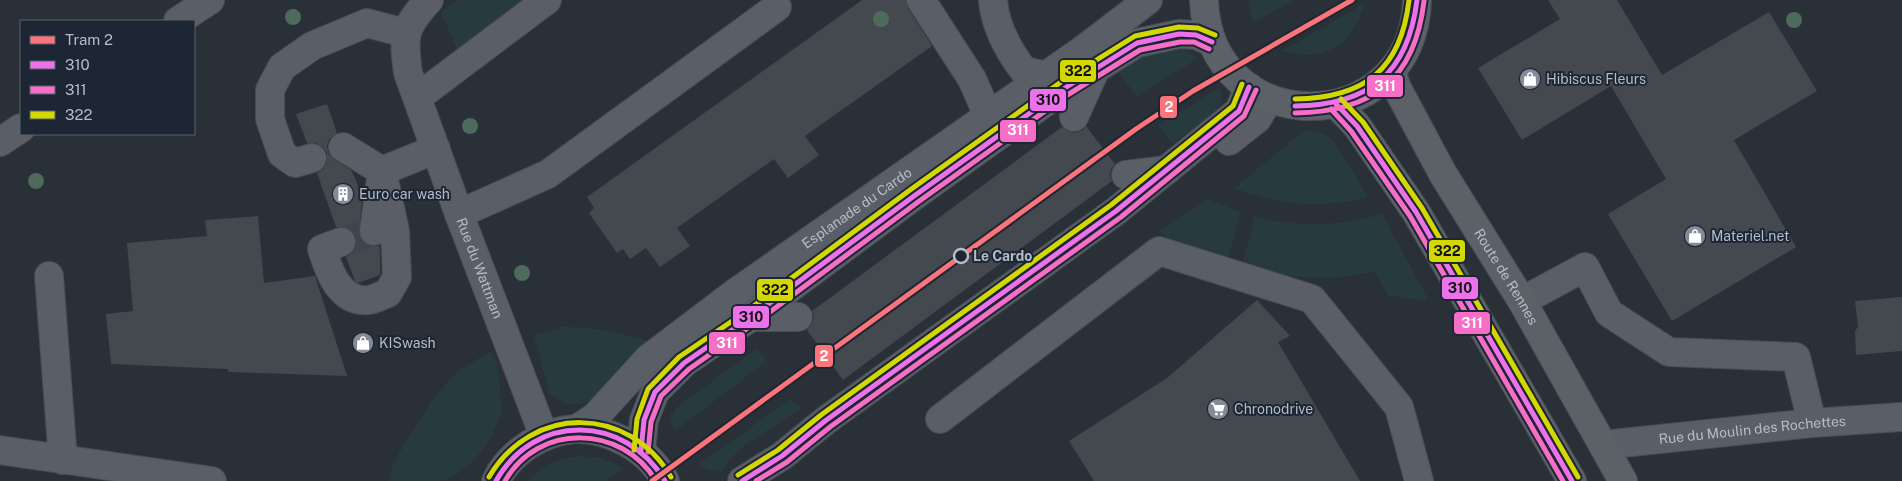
<svg xmlns="http://www.w3.org/2000/svg" width="1902" height="481" viewBox="0 0 1902 481" font-family="'Public Sans',sans-serif">
<style>
.green{fill:#273a3e}
.building{fill:#444950}
.lines{fill:none;stroke-linecap:round;stroke-linejoin:round}
.minor-tunnel{stroke:#3f454e;stroke-width:28;stroke-dasharray:28 14;stroke-linecap:butt}
.minor-casing{stroke:#484c53;stroke-width:30}
.major-casing{stroke:#484c55;stroke-width:30}
.minor{stroke:#5a5e66;stroke-width:28}
.major{stroke:#5c6168;stroke-width:28}
.bus-1-casing{stroke:#1d2633;stroke-width:9}
.bus-2-casing{stroke:#1d2633;stroke-width:9}
.bus-3-casing{stroke:#1d2633;stroke-width:9}
.bus-1{stroke:#ec71eb;stroke-width:5}
.bus-2{stroke:#f66ec6;stroke-width:5}
.bus-3{stroke:#d3d800;stroke-width:5}
.tram-1-casing{stroke:#1d2633;stroke-width:9}
.tram-1{stroke:#fc747b;stroke-width:5}
.tree{fill:#4e6a5a}
.stop-dot{fill:#1d2633;stroke:#b4bcc9;stroke-width:2.5}
.labels{text-anchor:middle;stroke-width:4;stroke-linejoin:round;paint-order:stroke}
.poi-label{font-size:14px;fill:#b4bcc9;stroke:#1d2633;text-anchor:start}
.street-label{font-size:14px;fill:#b4bcc9;stroke:#1d2633}
.stop-label{font-size:14px;font-weight:bold;fill:#b4bcc9;stroke:#1d2633;text-anchor:start}
.line-badge{stroke:#1d2633;stroke-width:2}
.badge-label{font-size:14px;text-anchor:middle;font-weight:bold;fill:#fff}
.pale-badge-label{font-size:14px;text-anchor:middle;font-weight:bold;fill:#111}
</style>
<rect width="100%" height="100%" fill="#2a3038"/>
<path class="green" d="M457,0H529L459,54L441,12Z
M1248,0H1294L1253,23Z
M1365,3C1353,45 1326,63 1282,51Z
M1176,47L1188,51L1198,58L1137,97L1116,68L1138,54Z
M1220,87C1231,110 1189,131 1172,143L1158,126Z
M1307,130L1324,133L1334,142L1368,197C1324,209 1276,206 1235,188L1302,132Z
M1208,199L1241,212L1227,263C1203,254 1179,247 1159,231Z
M1382,214L1426,295L1427,299L1425,302L1397,296L1389,297L1375,272C1364,273 1352,276 1340,277C1308,280 1274,275 1242,267L1255,216C1297,228 1339,226 1382,214Z
M562,327C598,327 618,332 651,342L596,398L581,404H566L549,393L534,335Z
M757,348L767,361L675,431L670,419L676,408Z
M490,351L498,363L502,413L490,440L472,463L453,477L440,481H390L393,463L431,401L457,372Z
M790,399L801,408L745,445L729,460L721,472L709,470L698,465Z
M582,456L602,458L624,468L606,481H528C547,462 556,459 582,456Z"/>
<path class="building" d="M862,0H906L908,8L932,46L805,136L819,155L788,178L774,159L677,228L690,246L660,267L646,248L630,259L623,249L617,253L589,213L594,208L587,197Z
M1548,0H1617L1662,75L1769,12L1817,91L1734,140L1796,247L1672,321L1608,214L1666,179L1611,86L1522,140L1478,68L1560,19Z
M327,104L337,133L329,139L327,146L329,154L335,160L351,170L356,180L362,200L359,229L360,237L365,244L371,246H379L380,250V275L358,283L355,281L346,257L353,252L356,245L355,236L351,230L344,227H336L317,173L323,169L327,162V153L323,147L316,143H307L296,114Z
M1086,126L1115,164L1111,169L1110,176L1112,181L843,380L807,330L812,324L814,317L812,311L1062,127L1068,131L1075,133L1083,130Z
M258,216L264,283L315,276L347,376L229,372L227,369L111,364L106,314L133,311L127,243L207,236L205,220Z
M1902,297V351L1856,355L1855,331L1858,327L1855,301Z
M1257,300L1290,336L1278,342L1360,481H1094L1069,441L1167,378Z"/>
<g class="lines">
<path class="minor-tunnel" d="M341,242L374,231"/>
<g class="minor-casing">
<g id="minor">
<path id="s1" d="M429,0C403,28 403,36 408,73L459,214L544,436"/>
<path d="M921,0L972,79L983,104L991,114"/>
<path d="M993,0C995,27 1008,50 1024,71L1047,76"/>
<path d="M178,21L210,0"/>
<path d="M418,97L547,0"/>
<path d="M1074,117L1096,68"/>
<path d="M1229,141L1257,119L1269,99"/>
<path d="M0,142L21,128"/>
<path d="M343,147L382,171L436,149"/>
<path d="M312,158L295,163L282,154L270,119V90L282,67L312,46L367,23L405,33"/>
<path d="M1126,175L1167,170"/>
<path d="M459,214L548,174L777,7"/>
<path d="M341,242L322,249C329,272 340,303 369,300C375,299 382,295 388,293L397,277L395,231L382,171L374,231"/>
<path d="M49,276L63,460"/>
<path d="M1522,301L1585,267L1609,313L1669,352L1796,357L1812,423"/>
<path d="M751,317H798"/>
<path d="M940,419L1159,251L1312,299L1399,407L1419,481"/>
<path id="s2" d="M577,429L595,417L648,359L735,293L1084,49L1148,0"/>
<path id="s3" d="M1603,445L1812,423L1902,417"/>
<path d="M0,450L212,481"/>
<path d="M641,451L644,420L655,392L684,363L751,317L914,196L1065,88L1137,43L1179,34L1196,35L1212,42"/>
<path d="M496,481C510,451 544,431 576,429C610,428 651,451 665,481"/>
<path d="M742,481L782,456L825,421L1116,211L1239,111L1249,87"/>
</g>
</g>
<g class="major-casing">
<g id="major">
<path d="M1204,0C1209,142 1413,141 1417,0"/>
<path id="s4" d="M1391,71L1397,88L1443,174L1522,301L1623,481"/>
<path d="M1336,104L1357,126L1416,212L1572,481"/>
</g>
</g>
<use href="#minor" class="minor"/>
<use href="#major" class="major"/>
<g class="bus-1-casing">
<path id="bus-1" d="M1336,104L1357,126L1416,212L1572,481
M1295,106C1369,105 1408,74 1417,0
M641,451L644,420L655,392L684,363L751,317L914,196L1065,88L1137,43L1179,34L1196,35L1212,42
M496,481C535,412 625,414 665,481
M742,481L782,456L825,421L1116,211L1239,111L1249,87"/>
</g>
<g class="bus-2-casing">
<path id="bus-2" d="M1331,109L1351,131L1410,216L1563,481
M1295,113C1373,112 1415,79 1424,1
M648,452L651,422L661,396L689,369L755,323L918,202L1069,94L1140,50L1180,42H1194L1209,49
M505,481C538,423 622,424 656,481
M756,481L787,462L830,427L1121,217L1244,116L1256,90"/>
</g>
<g class="bus-3-casing">
<path id="bus-3" d="M1295,99C1364,98 1401,70 1409,0
M1341,99L1363,122L1422,208L1578,477
M634,450L637,419L648,389L679,357L747,311L910,190L1061,82L1135,36L1179,27L1198,28L1215,35
M738,475L778,450L821,415L1111,205L1233,106L1242,84
M489,477C532,404 629,405 671,477"/>
</g>
<use href="#bus-1" class="bus-1"/>
<use href="#bus-2" class="bus-2"/>
<use href="#bus-3" class="bus-3"/>
<g class="tram-1-casing">
<path id="tram-1" d="M652,481L1136,129L1193,91L1352,0"/>
</g>
<use href="#tram-1" class="tram-1"/>
</g>
<g class="tree">
<circle cx="293" cy="17" r="8"/>
<circle cx="881" cy="19" r="8"/>
<circle cx="1794" cy="20" r="8"/>
<circle cx="470" cy="126" r="8"/>
<circle cx="36" cy="181" r="8"/>
<circle cx="522" cy="273" r="8"/>
</g>
<defs>
<g id="shop-disc" transform="scale(1.125)"><circle r="9.5" fill="#848b96" stroke="#1d2633"/><path d="M-5-2.5h2.3a2.7 3.5 0 0 1 5.4 0H5L5.5 6h-11ZM-1.5-2.5h3a1.5 2.3 0 0 0-3 0Z" fill="#fff"/></g>
<g id="building-disc" transform="scale(1.125)"><circle r="9.5" fill="#848b96" stroke="#1d2633"/><path d="M-4-6H4V6H1V3H-1V6H-4ZM-2.5-4.3h1.7v1.8h-1.7ZM.8-4.3h1.7v1.8H.8ZM-2.5-1h1.7V.8h-1.7ZM.8-1h1.7V.8H.8Z" fill="#fff"/></g>
<g id="supermarket-disc" transform="scale(1.125)"><circle r="9.5" fill="#848b96" stroke="#1d2633"/><path d="M-6-5.5h2.5l.6 2H6L4.5 2H-2.5L-4.4-4H-6ZM-1.5 3.2a1.3 1.3 0 1 0 .1 0ZM3 3.2a1.3 1.3 0 1 0 .1 0Z" fill="#fff"/></g>
</defs>
<g fill-rule="evenodd">
<use href="#shop-disc" x="1530" y="79"/>
<use href="#building-disc" x="343" y="194"/>
<use href="#shop-disc" x="1695" y="236"/>
<use href="#shop-disc" x="363" y="343"/>
<use href="#supermarket-disc" x="1218" y="409"/>
</g>
<circle class="stop-dot" cx="961" cy="256" r="7"/>
<g class="labels">
<g class="poi-label">
<text x="1546" y="84">Hibiscus Fleurs</text>
<text x="359" y="199">Euro car wash</text>
<text x="1711" y="241">Materiel.net</text>
<text x="379" y="348">KISwash</text>
<text x="1234" y="414">Chronodrive</text>
</g>
<g class="street-label">
<text dy="5" stroke="none"><textPath href="#s2" startOffset="358">Esplanade du Cardo</textPath></text>
<text dy="5" stroke="none"><textPath href="#s1" startOffset="288">Rue du Wattman</textPath></text>
<text dy="5" stroke="none"><textPath href="#s4" startOffset="236">Route de Rennes</textPath></text>
<text dy="5" stroke="none"><textPath href="#s3" startOffset="150">Rue du Moulin des Rochettes</textPath></text>
</g>
<g class="stop-label">
<text x="973" y="261">Le Cardo</text>
</g>
</g>
<g class="line-badge">
<rect x="1059" y="59" width="38" height="24" rx="5" fill="#d3d800"/>
<rect x="1366" y="74" width="38" height="24" rx="5" fill="#f66ec6"/>
<rect x="1029" y="88" width="38" height="24" rx="5" fill="#ec71eb"/>
<rect x="1159" y="95" width="19" height="24" rx="5" fill="#fc747b"/>
<rect x="999" y="119" width="38" height="24" rx="5" fill="#f66ec6"/>
<rect x="1428" y="239" width="38" height="24" rx="5" fill="#d3d800"/>
<rect x="1441" y="276" width="38" height="24" rx="5" fill="#ec71eb"/>
<rect x="756" y="278" width="38" height="24" rx="5" fill="#d3d800"/>
<rect x="732" y="305" width="38" height="24" rx="5" fill="#ec71eb"/>
<rect x="1453" y="311" width="38" height="24" rx="5" fill="#f66ec6"/>
<rect x="708" y="331" width="38" height="24" rx="5" fill="#f66ec6"/>
<rect x="814" y="344" width="20" height="24" rx="5" fill="#fc747b"/>
</g>
<g class="badge-label">
<text x="1385" y="91">311</text>
<text x="1169" y="112">2</text>
<text x="1018" y="135">311</text>
<text x="1472" y="328">311</text>
<text x="727" y="348">311</text>
<text x="824" y="361">2</text>
</g>
<g class="pale-badge-label">
<text x="1078" y="76">322</text>
<text x="1048" y="105">310</text>
<text x="1447" y="256">322</text>
<text x="1460" y="293">310</text>
<text x="775" y="295">322</text>
<text x="751" y="322">310</text>
</g>
<rect x="20" y="20" width="175" height="115" fill="#1d2633" stroke="#59626f"/>
<rect x="30" y="36" width="25" height="8" fill="#fc747b" stroke="#59626f"/>
<text x="65" y="45" font-size="15" fill="#b4bcc9">Tram 2</text>
<rect x="30" y="61" width="25" height="8" fill="#ec71eb" stroke="#59626f"/>
<text x="65" y="70" font-size="15" fill="#b4bcc9">310</text>
<rect x="30" y="86" width="25" height="8" fill="#f66ec6" stroke="#59626f"/>
<text x="65" y="95" font-size="15" fill="#b4bcc9">311</text>
<rect x="30" y="111" width="25" height="8" fill="#d3d800" stroke="#59626f"/>
<text x="65" y="120" font-size="15" fill="#b4bcc9">322</text>
</svg>
